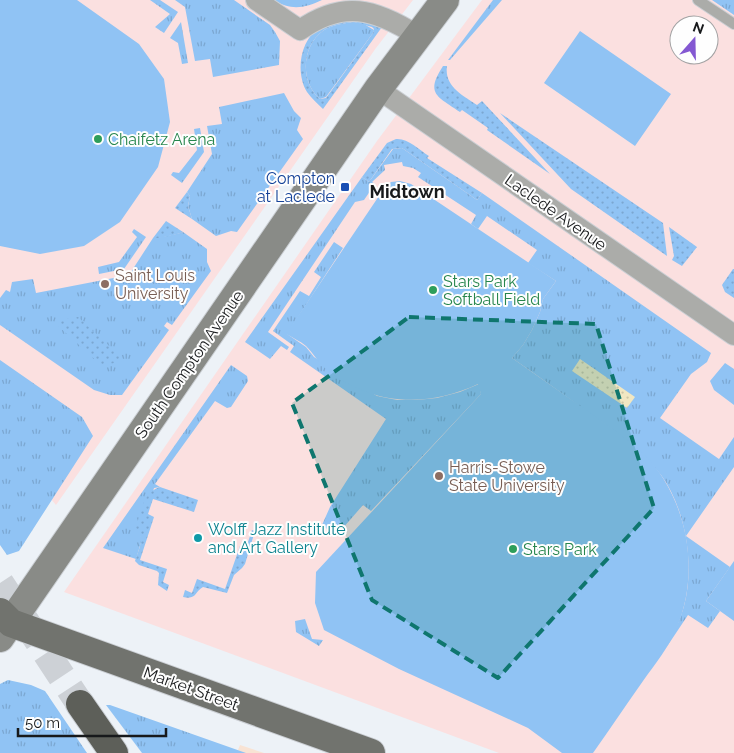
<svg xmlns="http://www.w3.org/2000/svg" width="734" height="753" viewBox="0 0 734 753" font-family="Raleway,sans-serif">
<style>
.commercial{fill:#f8e3d4}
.education{fill:#fbe0e0;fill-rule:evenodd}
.grass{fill:url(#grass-tufts)}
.sand{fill:url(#sand-dots)}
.park{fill:#90c3f4}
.garden{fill:url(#garden-dots);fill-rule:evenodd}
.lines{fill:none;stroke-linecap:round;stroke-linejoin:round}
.highway-tunnel{stroke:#cdd1d6;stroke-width:28;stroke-dasharray:28 14;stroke-linecap:butt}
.lane-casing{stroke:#cbcfd4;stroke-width:12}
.street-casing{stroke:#cbcfd4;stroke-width:22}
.secondary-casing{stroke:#cbcfd4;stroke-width:30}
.primary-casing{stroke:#cbcfd4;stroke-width:30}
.highway-casing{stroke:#cbcfd4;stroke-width:30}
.lane{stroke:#abaca9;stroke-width:10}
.street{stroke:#abaca9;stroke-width:20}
.secondary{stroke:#898b87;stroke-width:28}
.primary{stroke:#71736e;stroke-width:28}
.highway{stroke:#5d5f59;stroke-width:28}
.marked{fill:#0f766e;fill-opacity:0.2;stroke:#0f766e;stroke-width:4;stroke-dasharray:10 6;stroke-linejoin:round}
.leisure-dot{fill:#2e9e5b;stroke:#fefefe;stroke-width:2}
.transit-dot{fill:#1a4fb4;stroke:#fefefe;stroke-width:2}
.education-dot{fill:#8d6e63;stroke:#fefefe;stroke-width:2}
.culture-dot{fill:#0f9aa8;stroke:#fefefe;stroke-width:2}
.labels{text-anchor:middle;stroke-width:4;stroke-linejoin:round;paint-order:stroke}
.leisure-label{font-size:16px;fill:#27864d;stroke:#fefefe;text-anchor:start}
.transit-label{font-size:16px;fill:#164399;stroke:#fefefe;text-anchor:end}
.street-label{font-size:16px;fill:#17191b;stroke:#fefefe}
.education-label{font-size:16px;fill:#785e54;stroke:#fefefe;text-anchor:start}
.culture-label{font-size:16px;fill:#0d838f;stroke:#fefefe;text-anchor:start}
.neighbourhood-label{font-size:18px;font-weight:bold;fill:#17191b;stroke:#fefefe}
</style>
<defs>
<pattern id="grass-tufts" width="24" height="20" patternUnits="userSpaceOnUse" patternTransform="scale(1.25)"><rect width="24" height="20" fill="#90c3f4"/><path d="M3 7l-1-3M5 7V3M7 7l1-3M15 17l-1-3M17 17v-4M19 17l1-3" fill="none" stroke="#7ba7d1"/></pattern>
<pattern id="sand-dots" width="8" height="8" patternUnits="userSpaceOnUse" patternTransform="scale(1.25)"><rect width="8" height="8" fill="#f1e7c2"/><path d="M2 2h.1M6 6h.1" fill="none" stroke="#cec6a6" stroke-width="1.8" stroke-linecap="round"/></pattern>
<pattern id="garden-dots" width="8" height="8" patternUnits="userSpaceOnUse" patternTransform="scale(1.25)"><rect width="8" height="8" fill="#90c3f4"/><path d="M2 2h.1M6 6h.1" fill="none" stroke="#7ba7d1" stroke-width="1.8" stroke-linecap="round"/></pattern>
</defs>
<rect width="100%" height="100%" fill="#edf2f7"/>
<path class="commercial" d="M240,745L264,753H240L238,750Z"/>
<path class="education" d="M0,0H413L376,48L56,505L0,439Z
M482,0H734V753H499L64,592L377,141ZM679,25H709V55H679Z"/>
<path class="grass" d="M150,0H160L178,12L164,33L155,27L170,14Z
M175,0H234L270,25L275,32L280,41L279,65L213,77L210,59L195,61L185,7Z
M274,0H322C305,8 291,11 274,0Z
M493,0H502L450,60H448Z
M712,0H734V15Z
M181,22L188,63L182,64L178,43L170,38Z
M354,22L364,24L374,30L373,33L326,97L320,99C300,82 301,46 324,30C333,25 344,23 354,22Z
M284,93L294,111L301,118L297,130L303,139L237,232L231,231L216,236L192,219L188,206L190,196L187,192L212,154L207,126L222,124L219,107Z
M200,128L204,152L182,183L171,175L173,172L179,173L197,150L194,129Z
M402,148L477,200L482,193L711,353L707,362L691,374L660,418L719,459L734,437V467L686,536L730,567L706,601L720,611L708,628L688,615L666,648C673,634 680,621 684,606C695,566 686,509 661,475C641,449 613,430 586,411C562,393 537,375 512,358L523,345L532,330L540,312L543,299L556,281L528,263L537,250L487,216L478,229L471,224L476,215L418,177L421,173L413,168L403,166L402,162L384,165L385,170L372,182L375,184L364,200L355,202L268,332L289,347L287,350L281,346L270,359L245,342L362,177L369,182L393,149Z
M134,229L146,237L124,269L99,274L98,267L119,262L137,237L132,232Z
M183,232L207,249V262L211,271L172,325L167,322L164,326L169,330L122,395H110L94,390L0,325V298L6,290L10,292L12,282L33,279L36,293L129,275L153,238C157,238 179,234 183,232Z
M334,242L343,248L287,334L306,347L314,357L377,396L397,400H417L437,398L460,392L479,384L481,394L371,511L363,505L336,536L322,525L330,507L386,419L290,352L294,346L273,331L300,291L309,296L321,277L314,272Z
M0,360L82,417L93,436L19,551L7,555L0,545Z
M725,363L734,369V405L714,390L710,381Z
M231,365L247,376L248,381L231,407L227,408L215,401L155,484L160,487L154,488L140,535L142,539L136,559L103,548Z
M305,619L312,639L323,640L319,646L296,632L295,621Z
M8,680L31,685L45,691L87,753H0V684Z
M106,705H110L246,753H142Z"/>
<path class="sand" d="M580,359L635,397L627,408L572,371Z"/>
<path class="park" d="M0,0H77L139,44L164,79L170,122L158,167L120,222L84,246L40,254L0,246Z
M580,31L671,94L635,146L544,83Z
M400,181L411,184L556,281L543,299L540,312L532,330L523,345L512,358C540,378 568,397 596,417C612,429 630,440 644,454C687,498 701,570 677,627C669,647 655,664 643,681C626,705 610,729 593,753H562L528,728L399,669L324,630L315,603L316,572L481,394L478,384C426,408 373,406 326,369C318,362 313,353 306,346C300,341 293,338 286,334L383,190L391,182Z
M734,561V621L706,601Z"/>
<path class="garden" d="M354,17L382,27L323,109C317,103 311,98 307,92C295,72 300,40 320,27C329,22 344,20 354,17ZM354,22L372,27L374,29L373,33L326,98L320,99C300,82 301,46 324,30C333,25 344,23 354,22Z
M443,66H447C444,86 462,95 477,105L482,101L550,174L487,130L488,128L462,110L460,112C437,96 425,94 443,66Z
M500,113L663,223L667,256L571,189Z
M396,139C408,138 418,149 429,156L427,158L482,193L477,200L402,148L392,149L369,182L362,177L387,143Z
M187,192L190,196L188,206L192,219L175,208Z
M166,221L183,232C179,234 158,239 153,238Z
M669,227L697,247L682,266L672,260L674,256Z
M733,269H734V298L725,292L722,285Z
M78,317L122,358V361L102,366L55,323V321Z
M160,487L198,500L194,512L153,499L148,514L154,517L140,560L167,569L163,582L169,585L167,591L158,585L159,573L157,571L139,565L135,561C138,551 145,539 137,531L136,527C141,512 143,492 160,487Z
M252,530L255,531L245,564L242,568L234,575L227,593L203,587C194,592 197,600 183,597L185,590L192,593L197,579L225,589L240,546L246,548Z"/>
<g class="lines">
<path class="highway-tunnel" d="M0,583L80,704"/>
<g class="lane-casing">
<path id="lane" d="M698,0L734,24"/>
</g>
<g class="street-casing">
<path id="street" d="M256,0L300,30C343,0 374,8 418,36
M378,89L734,335"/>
</g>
<g class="secondary-casing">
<path id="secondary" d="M0,638L378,89L445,0"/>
</g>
<g class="primary-casing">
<path id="primary" d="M0,612L11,623L371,753"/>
</g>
<g class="highway-casing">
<path id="highway" d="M80,704L114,753"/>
</g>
<use href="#lane" class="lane"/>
<use href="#street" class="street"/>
<use href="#secondary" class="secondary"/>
<use href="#primary" class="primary"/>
<use href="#highway" class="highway"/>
</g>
<path class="marked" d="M409,317L596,324L654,508L498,678L372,600L292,403Z"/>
<g class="leisure-dot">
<circle cx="98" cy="139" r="5"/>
<circle cx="433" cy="290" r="5"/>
<circle cx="513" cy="549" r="5"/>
</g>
<rect class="transit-dot" x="340" y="182" width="10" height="10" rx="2.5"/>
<g class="education-dot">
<circle cx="105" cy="284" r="5"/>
<circle cx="439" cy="476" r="5"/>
</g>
<circle class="culture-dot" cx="198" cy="538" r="5"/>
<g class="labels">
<g class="leisure-label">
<text x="108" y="145">Chaifetz Arena</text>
<text x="443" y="287">Stars Park<tspan x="443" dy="18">Softball Field</tspan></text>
<text x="523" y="555">Stars Park</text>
</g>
<g class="transit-label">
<text x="335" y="184">Compton<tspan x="335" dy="18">at Laclede</tspan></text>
</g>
<g class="street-label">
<text transform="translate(556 212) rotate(35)" y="6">Laclede Avenue</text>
<text transform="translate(189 364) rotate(-55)" y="6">South Compton Avenue</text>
<text transform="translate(191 688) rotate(20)" y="6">Market Street</text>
</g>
<g class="education-label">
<text x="115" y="281">Saint Louis<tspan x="115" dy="18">University</tspan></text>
<text x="449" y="473">Harris-Stowe<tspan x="449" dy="18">State University</tspan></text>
</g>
<g class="culture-label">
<text x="208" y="535">Wolff Jazz Institute<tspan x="208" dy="18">and Art Gallery</tspan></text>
</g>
<g class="neighbourhood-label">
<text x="407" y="198">Midtown</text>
</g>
</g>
<g transform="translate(694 40) rotate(20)"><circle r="24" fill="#fefefe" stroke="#a2a2a3"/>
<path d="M0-4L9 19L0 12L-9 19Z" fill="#8458d2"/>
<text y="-8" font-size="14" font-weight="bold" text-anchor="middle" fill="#17191b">N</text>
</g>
<path d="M18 728v8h148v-8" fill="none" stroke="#17191b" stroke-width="2.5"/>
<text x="25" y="728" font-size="15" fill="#17191b" stroke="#fefefe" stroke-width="4" paint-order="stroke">50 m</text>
</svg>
